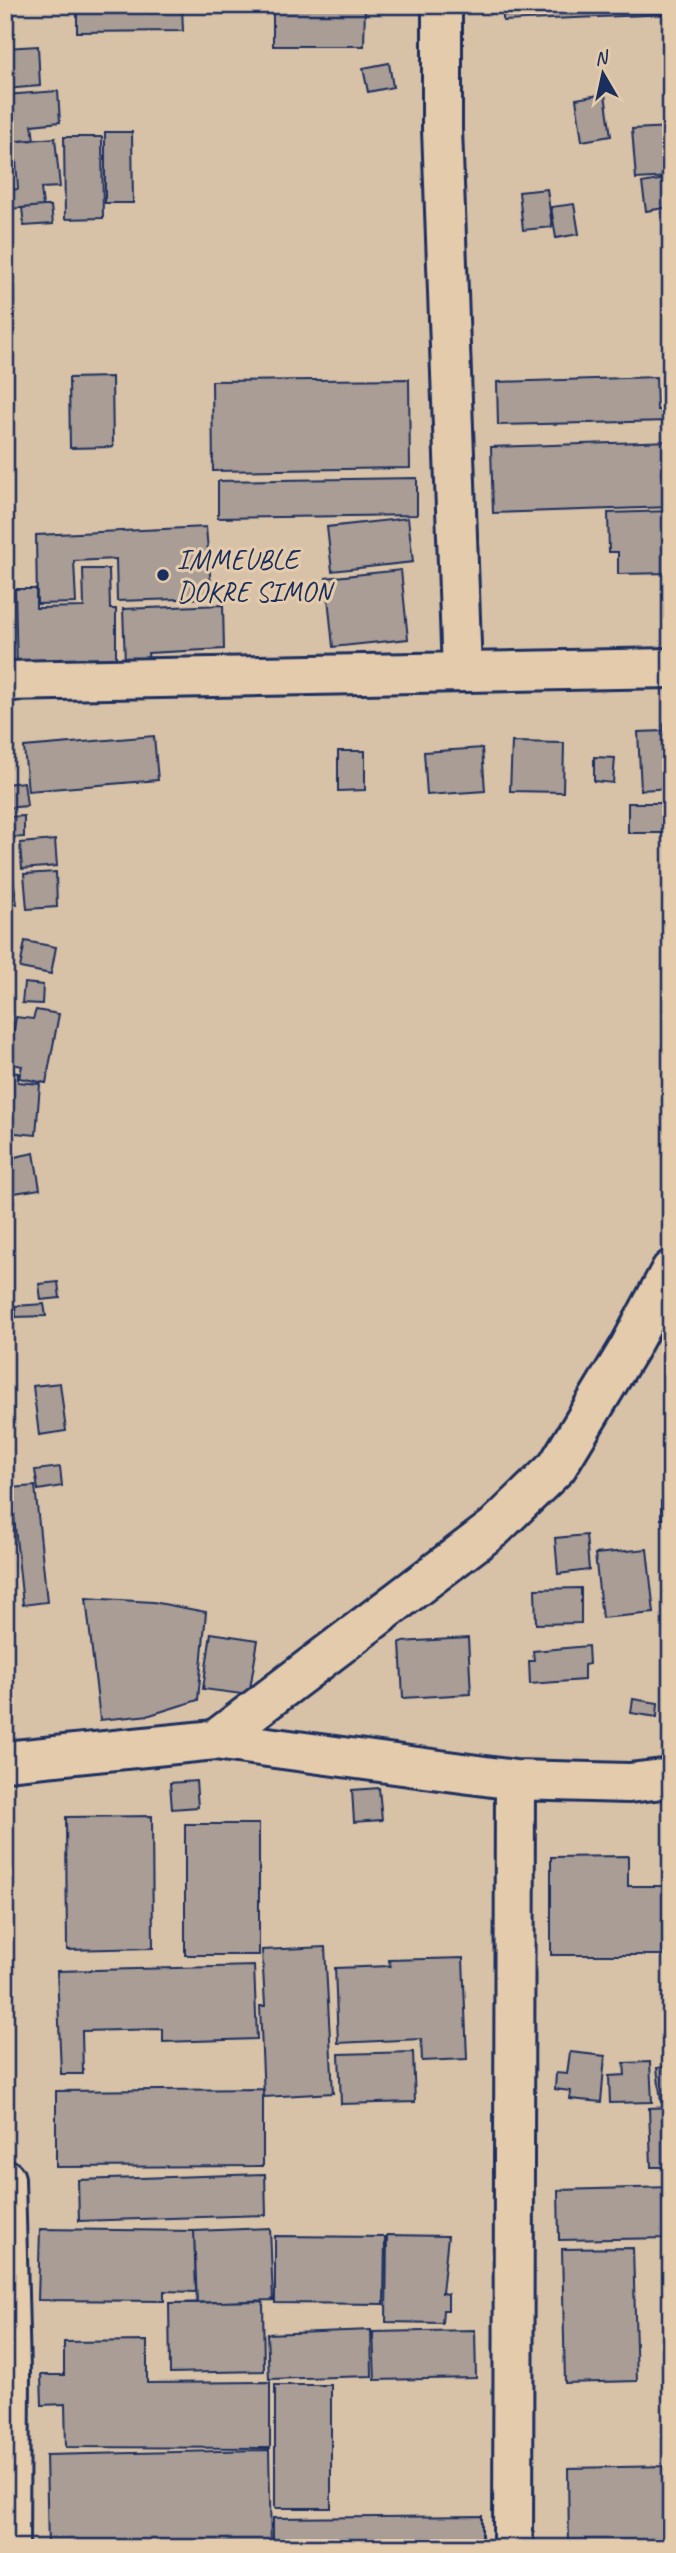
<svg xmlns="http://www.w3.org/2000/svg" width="676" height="2553" viewBox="0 0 676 2553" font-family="Caveat,sans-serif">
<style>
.building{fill:#a99d95;stroke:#1b2f5e;stroke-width:2}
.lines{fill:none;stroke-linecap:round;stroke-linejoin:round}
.minor-casing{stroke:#1b2f5e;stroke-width:44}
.tertiary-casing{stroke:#1b2f5e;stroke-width:44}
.minor{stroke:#e4cbac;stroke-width:38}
.tertiary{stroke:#e4cbac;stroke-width:38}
.poi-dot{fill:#1b2f5e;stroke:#e4cbac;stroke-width:2.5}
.labels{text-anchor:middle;stroke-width:6;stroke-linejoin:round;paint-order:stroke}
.poi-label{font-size:28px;fill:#1b2f5e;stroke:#e4cbac;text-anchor:start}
</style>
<rect width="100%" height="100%" fill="#d8c2a7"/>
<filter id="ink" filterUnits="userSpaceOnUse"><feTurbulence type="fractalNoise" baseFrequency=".0143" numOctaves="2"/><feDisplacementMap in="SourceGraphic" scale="14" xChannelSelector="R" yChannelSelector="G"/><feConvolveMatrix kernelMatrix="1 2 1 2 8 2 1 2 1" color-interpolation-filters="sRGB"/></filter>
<g filter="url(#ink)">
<path class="building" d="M77,5H182L183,31L77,32Z
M503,5H671V14L503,21Z
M273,6H365L364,46H273Z
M38,46L40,86L5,89V48Z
M389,63L393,87L368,92L363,68Z
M58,91L60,122L32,125L34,140L5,142V95Z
M605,94L611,136L582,141L576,99Z
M671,127V177L636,179L632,129Z
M105,132H132L133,203H105Z
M64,137H102L103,218L65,219Z
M55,138L60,187L41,188L43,206L9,209L7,190L18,189L16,160L5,161V142Z
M665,179L670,207L646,211L642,183Z
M547,189L552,227L523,230L519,192Z
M574,204L579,234L556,238L551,207Z
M43,206H51L53,224L24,226L22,208Z
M13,263L14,312H5V264Z
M112,377L113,447L70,448L69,378Z
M656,377L657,410H671V421L498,425L497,382Z
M409,379L410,468L213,471L212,381Z
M671,441V507L493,513L491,447Z
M417,478V515L218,518V481Z
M671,511V573L618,574V552H609L608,513Z
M408,518L413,562L332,571L327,527Z
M206,527L212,598L117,601L116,559L74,561L76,603L37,604L36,535Z
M83,569H109L110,609H116V670L17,671L15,589H36V608L84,607Z
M401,570L408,639L333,647L326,578Z
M223,605L224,649L148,653L149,662L125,663L123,609Z
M671,723V788L641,790L638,732L664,731V724Z
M154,736L158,780L28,791L24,747Z
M512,742L564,743L563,792L510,791Z
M482,748L485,791L427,795L424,752Z
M338,751H365V790L338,791Z
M594,757L615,758L613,783L594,781Z
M24,782L27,806L5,808V784Z
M628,803H671V833H628Z
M24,816V837L5,838V817Z
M55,840L57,866L22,869L20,843Z
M11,866L17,904L5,906V867Z
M56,872L57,907L27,909L24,874Z
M25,941L56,947L51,974L20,968Z
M24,983L43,985L42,1004L22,1003Z
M36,1010L59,1014L46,1083L19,1078L22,1066L8,1063L16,1017L33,1019Z
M8,1072L18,1073V1082L40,1084L36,1135L5,1132Z
M34,1153L40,1189L8,1194L5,1159Z
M58,1282L60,1298L41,1300L39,1284Z
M44,1304L46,1316L16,1317L15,1306Z
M60,1383L66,1431L39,1435L33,1386Z
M60,1467L62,1486L38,1490L35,1470Z
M35,1486L47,1602L23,1605L11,1488Z
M661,1501H671V1519H661Z
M586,1535L589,1570L558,1574L555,1538Z
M647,1549L654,1613L602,1618L595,1554Z
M581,1588V1623L536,1624L535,1589Z
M86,1598L153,1602L206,1612L198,1700L150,1715L100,1720Z
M211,1633L258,1640L249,1695L203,1689Z
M468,1638L471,1694L403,1698L400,1642Z
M588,1646L589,1664L584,1665V1680L530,1684L529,1661H534L533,1651Z
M633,1699L658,1703L657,1717L631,1713Z
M196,1781L198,1807L172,1809L170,1783Z
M379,1788L382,1820L354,1822L352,1790Z
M152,1816L153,1948L67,1950L66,1817Z
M185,1824H259V1955H185Z
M628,1856V1886H670L671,1856V1955H551V1857Z
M325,1947L333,2093L264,2097L260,2006H265L262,1950Z
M463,1958L467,2059L422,2061L421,2039L338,2043L335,1968L390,1966L389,1960Z
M254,1966L257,2039L163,2042V2029L82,2031L83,2074H61L57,1971Z
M413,2052L415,2102L341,2104L339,2054Z
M570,2052L605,2056L601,2102L570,2099L571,2091L555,2089L556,2073L567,2074Z
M650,2062L652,2102L610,2103L609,2076L625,2075L624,2063Z
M671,2066V2101L661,2102L657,2068Z
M263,2089V2166L56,2167V2091Z
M671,2107V2167H651L649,2108Z
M265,2174L266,2215L79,2221L78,2180Z
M671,2187V2238L559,2240L558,2190Z
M270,2228L273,2300L197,2303L194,2231Z
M40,2229L194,2231L196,2292L164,2291V2301L38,2300Z
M387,2235L448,2236L442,2293L448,2294V2310H443L442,2323L386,2322Z
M275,2236L385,2237L384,2304L275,2303Z
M633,2248L637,2381L565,2383L562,2249Z
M263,2301L264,2371L170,2373L169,2303Z
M371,2330L372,2376L269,2379L267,2334Z
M475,2330L476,2378L375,2380L373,2332Z
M147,2341V2383L270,2382V2448L66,2447L65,2404L42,2405L41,2375H64V2342Z
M275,2385H331V2508H275Z
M269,2450L271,2548H48L46,2455Z
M671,2466V2548H569L568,2468Z
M482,2516V2548H273V2518Z"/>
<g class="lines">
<g class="minor-casing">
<path id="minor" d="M442,5V129L462,672
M5,681L671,668
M215,1740L494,1528L557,1467L629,1348L671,1270
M5,1761L215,1740L515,1780L629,1783L671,1778
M513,2548L515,1780"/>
</g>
<g class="tertiary-casing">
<path id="tertiary" d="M5,2179L10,2371L9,2548"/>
</g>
<use href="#minor" class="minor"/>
<use href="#tertiary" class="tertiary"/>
</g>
</g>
<circle class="poi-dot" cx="163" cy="575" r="7"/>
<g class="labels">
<g class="poi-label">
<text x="177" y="569">IMMEUBLE<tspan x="177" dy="32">DOKRE SIMON</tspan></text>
</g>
</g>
<rect width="676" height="2553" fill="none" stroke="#e4cbac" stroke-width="28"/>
<rect x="14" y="14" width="648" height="2525" fill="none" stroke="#1b2f5e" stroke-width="2.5" filter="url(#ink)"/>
<g transform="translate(603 74) rotate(351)" stroke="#e4cbac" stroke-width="5" paint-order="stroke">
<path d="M0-5L12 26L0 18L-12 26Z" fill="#1b2f5e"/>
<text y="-10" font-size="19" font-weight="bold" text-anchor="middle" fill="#1b2f5e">N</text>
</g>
</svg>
